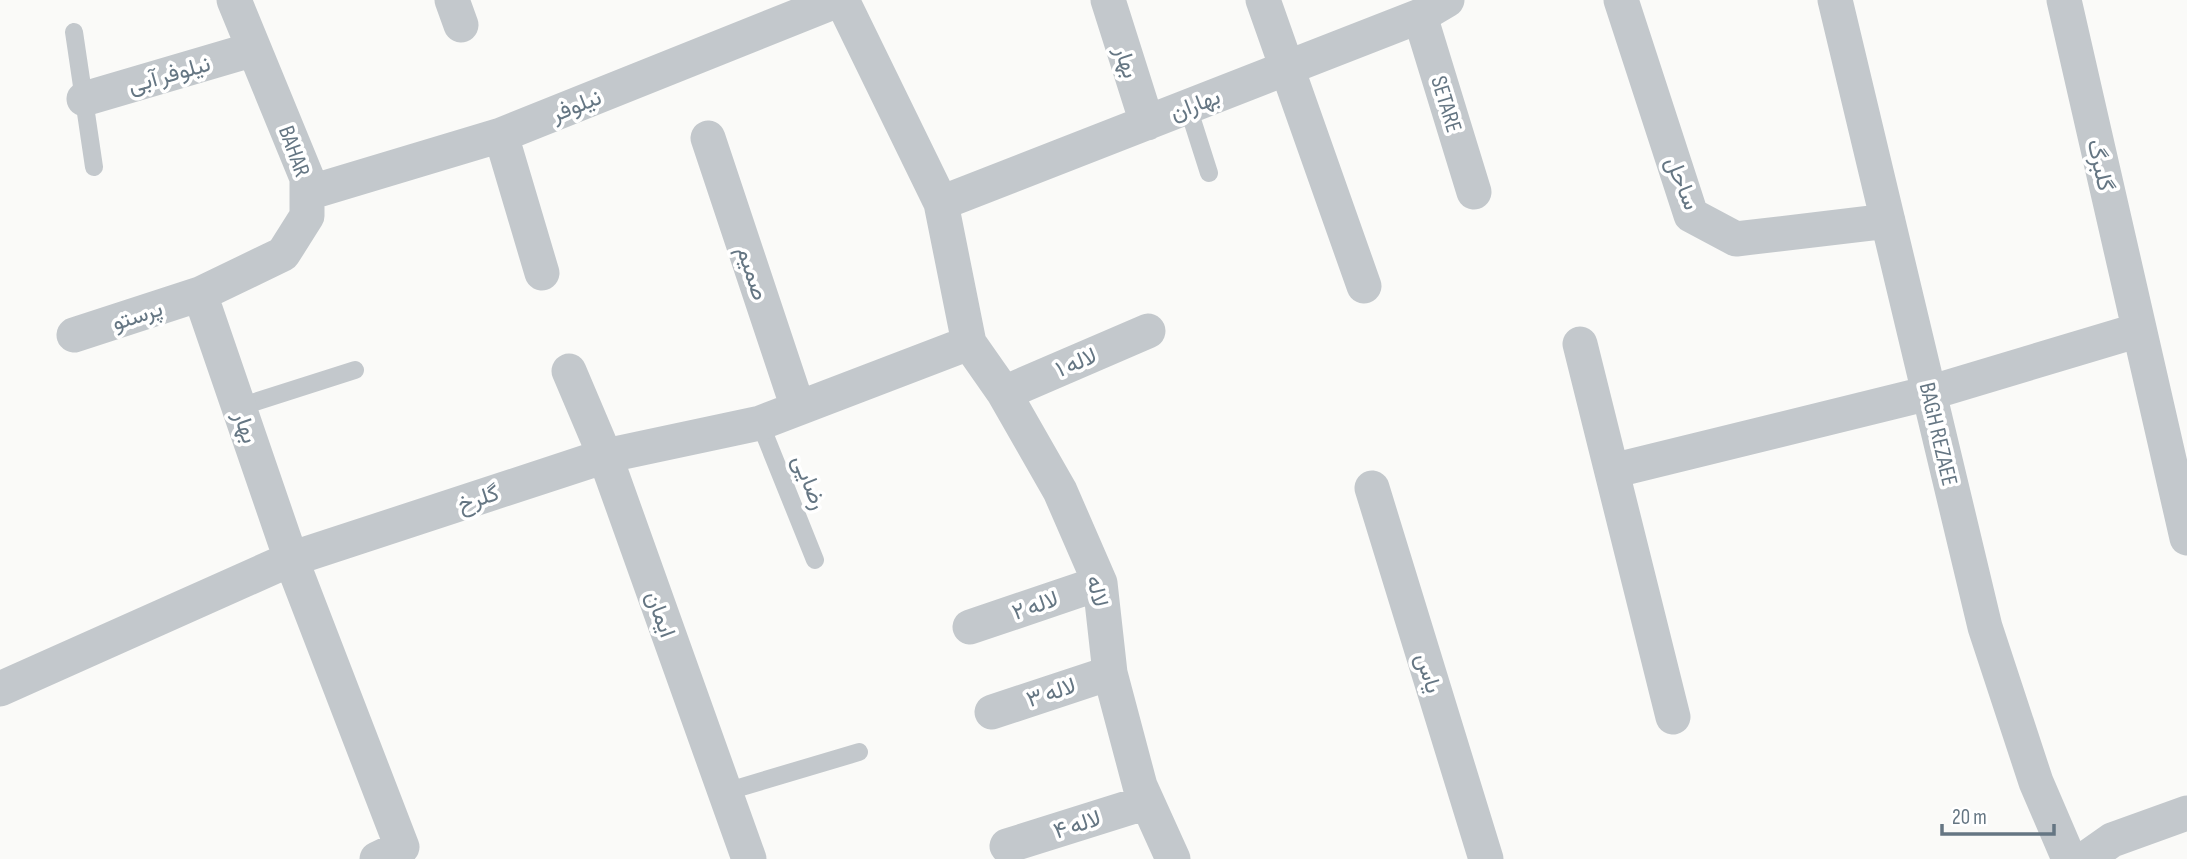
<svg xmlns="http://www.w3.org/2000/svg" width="2187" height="859" viewBox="0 0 2187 859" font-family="'Sofia Sans Condensed',Vazirmatn,sans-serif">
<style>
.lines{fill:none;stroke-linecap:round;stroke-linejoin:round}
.lane{stroke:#c3c8cc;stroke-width:18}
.street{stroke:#c3c8cc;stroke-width:35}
.labels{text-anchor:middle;stroke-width:7;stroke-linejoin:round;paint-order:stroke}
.street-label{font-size:23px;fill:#657683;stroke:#fff}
</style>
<rect width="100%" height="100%" fill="#fafaf8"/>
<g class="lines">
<path class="lane" d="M74,32L94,167
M1188,107L1209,173
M239,407L355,370
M760,423L815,560
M725,792L859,752"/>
<path class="street" d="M452,0L461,25
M842,0L941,203L969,343L1004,393L1060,491L1100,583L1110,673L1140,786L1173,859
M1108,0L1147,123
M1263,0L1364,286
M1621,0L1691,215L1736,239L1888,221
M1835,0L1985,627L2036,782L2069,859
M2064,0L2187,538
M1420,16L1474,192
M84,99L254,49
M501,135L542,273
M708,138L798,408
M308,193L501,135L838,0
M941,203L1420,16L1447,0
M200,294L291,559L402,847L377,859
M74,335L200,294L283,254L307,216V178L234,0
M1580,344L1673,717
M569,371L605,456L749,859
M1004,393L1148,331
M1612,471L1929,393L2139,330
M1372,488L1486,859
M970,627L1100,583
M0,689L291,559L605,456L760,423L969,343
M992,712L1110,673
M1007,846L1147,802
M2085,859L2112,840L2187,813"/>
</g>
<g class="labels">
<g class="street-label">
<text transform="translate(1127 62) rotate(72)" y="8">بهار</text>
<text transform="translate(169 74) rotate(-16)" y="8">نیلوفر آبی</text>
<text transform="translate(1195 104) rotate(-21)" y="8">بهاران</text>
<text transform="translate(1447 104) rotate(73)" y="8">SETARE</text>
<text transform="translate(576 105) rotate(-22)" y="8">نیلوفر</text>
<text transform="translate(295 151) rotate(70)" y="8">BAHAR</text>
<text transform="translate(2101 165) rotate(77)" y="8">گلبرگ</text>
<text transform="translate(1683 183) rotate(68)" y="8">ساحل</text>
<text transform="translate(753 273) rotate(72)" y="8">صمیم</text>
<text transform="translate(137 315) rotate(-18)" y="8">پرستو</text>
<text transform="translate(1076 362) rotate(-23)" y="8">لاله ۱</text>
<text transform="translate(246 427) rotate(71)" y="8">بهار</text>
<text transform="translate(1939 434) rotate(77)" y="8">BAGH REZAEE</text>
<text transform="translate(810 482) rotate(68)" y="8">رضایی</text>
<text transform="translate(478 498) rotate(-18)" y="8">گلرخ</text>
<text transform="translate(1098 591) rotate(77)" y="8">لاله</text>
<text transform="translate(1035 605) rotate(-19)" y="8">لاله ۲</text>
<text transform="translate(661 614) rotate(70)" y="8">ایمان</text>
<text transform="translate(1429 673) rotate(73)" y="8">یاس</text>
<text transform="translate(1051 692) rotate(-18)" y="8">لاله ۳</text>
<text transform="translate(1077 824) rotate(-18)" y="8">لاله ۴</text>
</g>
</g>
<path d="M1942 824v10h112v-10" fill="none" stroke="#657683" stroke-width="3.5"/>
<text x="1952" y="824" font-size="21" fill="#657683" stroke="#ffffff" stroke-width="5" paint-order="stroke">20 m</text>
</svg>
